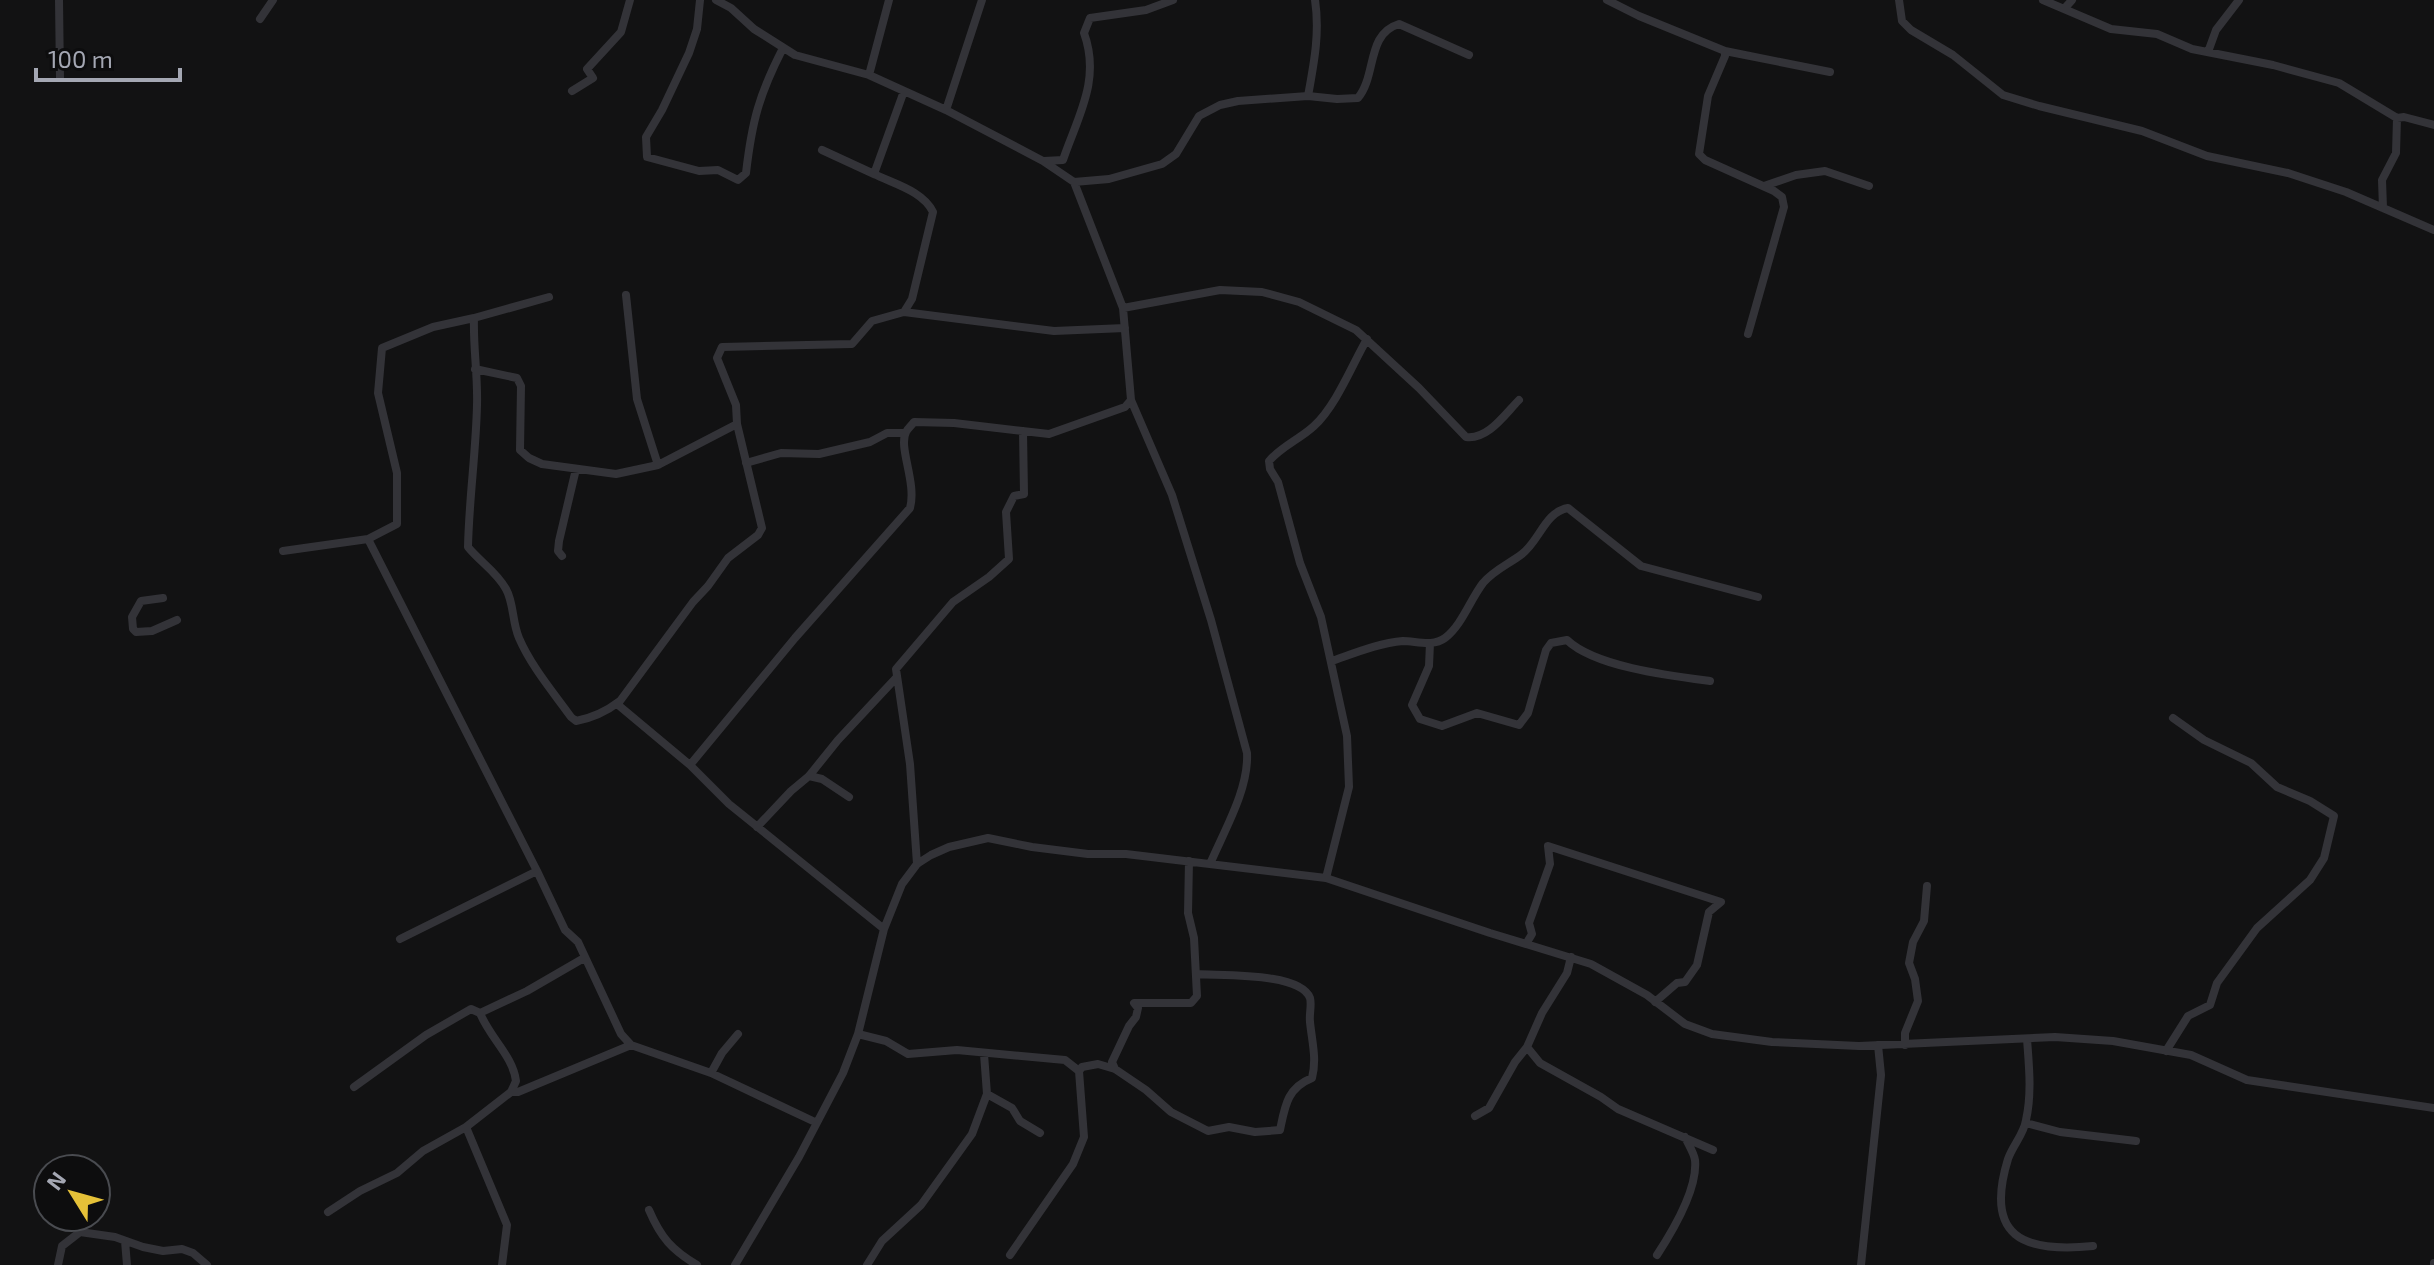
<svg xmlns="http://www.w3.org/2000/svg" width="2434" height="1265" viewBox="0 0 2434 1265" font-family="'Exo 2',sans-serif">
<style>
.lines{fill:none;stroke-linecap:round;stroke-linejoin:round}
.minor{stroke:#333338;stroke-width:8}
</style>
<rect width="100%" height="100%" fill="#121213"/>
<g class="lines">
<path class="minor" d="M59,0L60,78
M700,0L697,29L689,53L662,110L646,137L647,157L699,171L718,170L738,180L746,173C752,121 759,95 783,48
M1607,0L1639,16L1725,51V56L1708,96L1699,154L1705,160L1774,191L1782,197L1784,207L1748,334
M1899,0L1902,21L1911,30L1953,55L2003,95L2039,106L2142,131L2207,156L2288,173L2346,192L2383,208
M2043,0L2111,29L2157,34L2192,49L2273,65L2339,83L2397,118L2404,117L2434,125
M2064,9L2072,0
M260,19L273,0
M1725,51L1830,72
M2208,52L2216,30L2239,0
M869,75L889,0
M572,91L593,78L587,69L621,32L630,0
M1308,96C1314,63 1320,33 1315,0
M946,110L982,0
M2397,118L2396,153L2382,180L2383,208L2434,230
M822,150L874,174L904,91
M1044,161L1063,160C1078,116 1101,80 1084,33L1090,18L1146,10L1173,0
M1074,182L1109,179L1162,164L1176,154L1199,116L1220,105L1238,101L1308,96L1337,99L1358,98C1377,75 1366,34 1399,24L1469,55
M1764,186L1796,175L1825,171L1869,186
M626,295L637,399L658,465
M1123,308L1220,290L1262,292L1299,302L1356,330L1419,388L1466,437C1488,440 1505,414 1519,400
M904,312L1054,331L1125,328
M474,318C473,347 478,376 477,405C476,452 469,499 468,547C480,562 496,571 506,589C514,603 512,622 519,638C531,666 553,692 571,717L576,721C592,718 607,711 620,701L693,602L708,586L728,558L758,535L762,528L737,424L736,405L717,358L722,347L852,344L872,321L904,312L912,299L933,212C923,191 894,184 874,174
M475,369L517,378L521,386L520,450L529,458L542,464L616,474L658,465L737,424
M1131,400L1172,495L1211,620L1247,753C1249,789 1224,831 1210,864
M746,463L781,453L819,454L870,442L887,433H905
M283,551L368,539
M562,556L558,551L559,541L576,469
M163,598L141,601L132,617L133,629L136,632L152,631L177,620
M1430,643L1429,666L1412,705L1420,719L1442,726L1477,713L1519,725L1528,713L1546,650L1551,643L1567,640C1595,667 1671,676 1710,681
M1332,661C1355,653 1379,643 1403,641C1416,641 1433,647 1445,638C1462,625 1470,600 1483,583C1494,570 1509,564 1522,554C1540,540 1545,512 1568,508L1641,566L1758,597
M617,704L690,765L729,804L884,929
M690,765L795,638L910,508C917,483 898,447 906,432C908,428 912,425 914,422L954,423L1049,434L1125,407L1131,400L1123,308L1074,182L1043,161L946,110L869,75L795,55L754,29L731,8L716,0
M809,776L822,779L849,797
M757,827L791,791L809,776L838,740L896,678
M917,864L910,764L896,669L953,602L989,577L1009,559L1006,512L1014,496L1024,494L1023,431
M537,871L368,539L397,524V473L378,393L382,348L433,327L474,318L549,297
M1326,878L1349,787L1347,736L1321,617L1300,563L1278,482L1270,469L1269,461C1282,446 1300,439 1314,426C1336,406 1352,365 1367,339
M400,939L537,871L565,930L578,942L621,1034L631,1045L711,1073L815,1122
M1526,944L1532,934L1529,923L1550,864L1548,846L1721,902L1709,912L1697,965L1685,982L1677,983L1655,1002
M480,1013C490,1038 513,1056 516,1081L511,1092L466,1127L507,1225L502,1265
M858,1034L886,1041L908,1054L957,1050L1065,1060L1079,1071L1084,1137L1073,1164L1010,1255
M2027,1039C2029,1066 2032,1093 2026,1120C2024,1134 2013,1145 2008,1159C1984,1237 2023,1253 2093,1246
M1905,1045V1033L1918,1001L1915,979L1909,963L1913,942L1924,921L1927,886
M1527,1047L1540,1063L1601,1097L1618,1109L1713,1150
M2166,1051L2188,1016L2210,1005L2217,983L2257,928L2310,880L2324,858L2334,816L2310,801L2277,787L2251,763L2204,740L2173,718
M1115,1069L1112,1062L1129,1026L1136,1017L1138,1008L1134,1003H1191L1197,996L1194,938L1188,913L1189,861
M1079,1071L1082,1067L1098,1064L1115,1069L1146,1090L1171,1112L1208,1131L1229,1127L1255,1132L1280,1130C1285,1106 1287,1088 1312,1078C1317,1059 1312,1042 1310,1022C1309,1014 1312,1005 1310,998C1300,972 1221,976 1197,974
M711,1073L722,1053L738,1034
M354,1087L426,1035L471,1009L480,1013L527,991L584,958
M511,1092H518L631,1045
M987,1094L1012,1108L1020,1121L1040,1133
M1475,1116L1489,1108L1515,1062L1527,1047L1542,1013L1567,973L1571,957
M2026,1123L2060,1132L2136,1141
M649,1210C661,1238 672,1250 697,1265
M328,1212L360,1191L397,1173L423,1151L466,1127
M125,1241L127,1265
M1657,1255C1672,1232 1698,1189 1695,1160C1694,1153 1688,1144 1685,1137
M58,1265L62,1246L80,1232L115,1237L143,1247L163,1251L182,1249L193,1253L207,1265
M735,1265L799,1157L843,1073L858,1034L884,929L902,884L917,864L931,855L949,847L988,838L1032,847L1088,854H1126L1326,878L1490,933L1591,964L1647,995L1685,1024L1712,1034L1772,1042L1859,1046L2055,1037L2113,1041L2191,1055L2247,1080L2434,1108
M867,1265L882,1241L921,1205L972,1134L987,1094L984,1054
M1861,1265L1881,1075L1878,1045
M2434,1265V1263"/>
</g>
<g transform="translate(72 1193) rotate(307)"><circle r="38" fill="#0d0d0e" stroke="#494b50" stroke-width="2"/>
<path d="M0-6L14 30L0 20L-14 30Z" fill="#e5c138"/>
<text y="-12" font-size="22" font-weight="bold" text-anchor="middle" fill="#a4a7b3">N</text>
</g>
<path d="M36 68v12h144v-12" fill="none" stroke="#a4a7b3" stroke-width="4"/>
<text x="48" y="68" font-size="24" fill="#a4a7b3" stroke="#0d0d0e" stroke-width="6" paint-order="stroke">100 m</text>
</svg>
